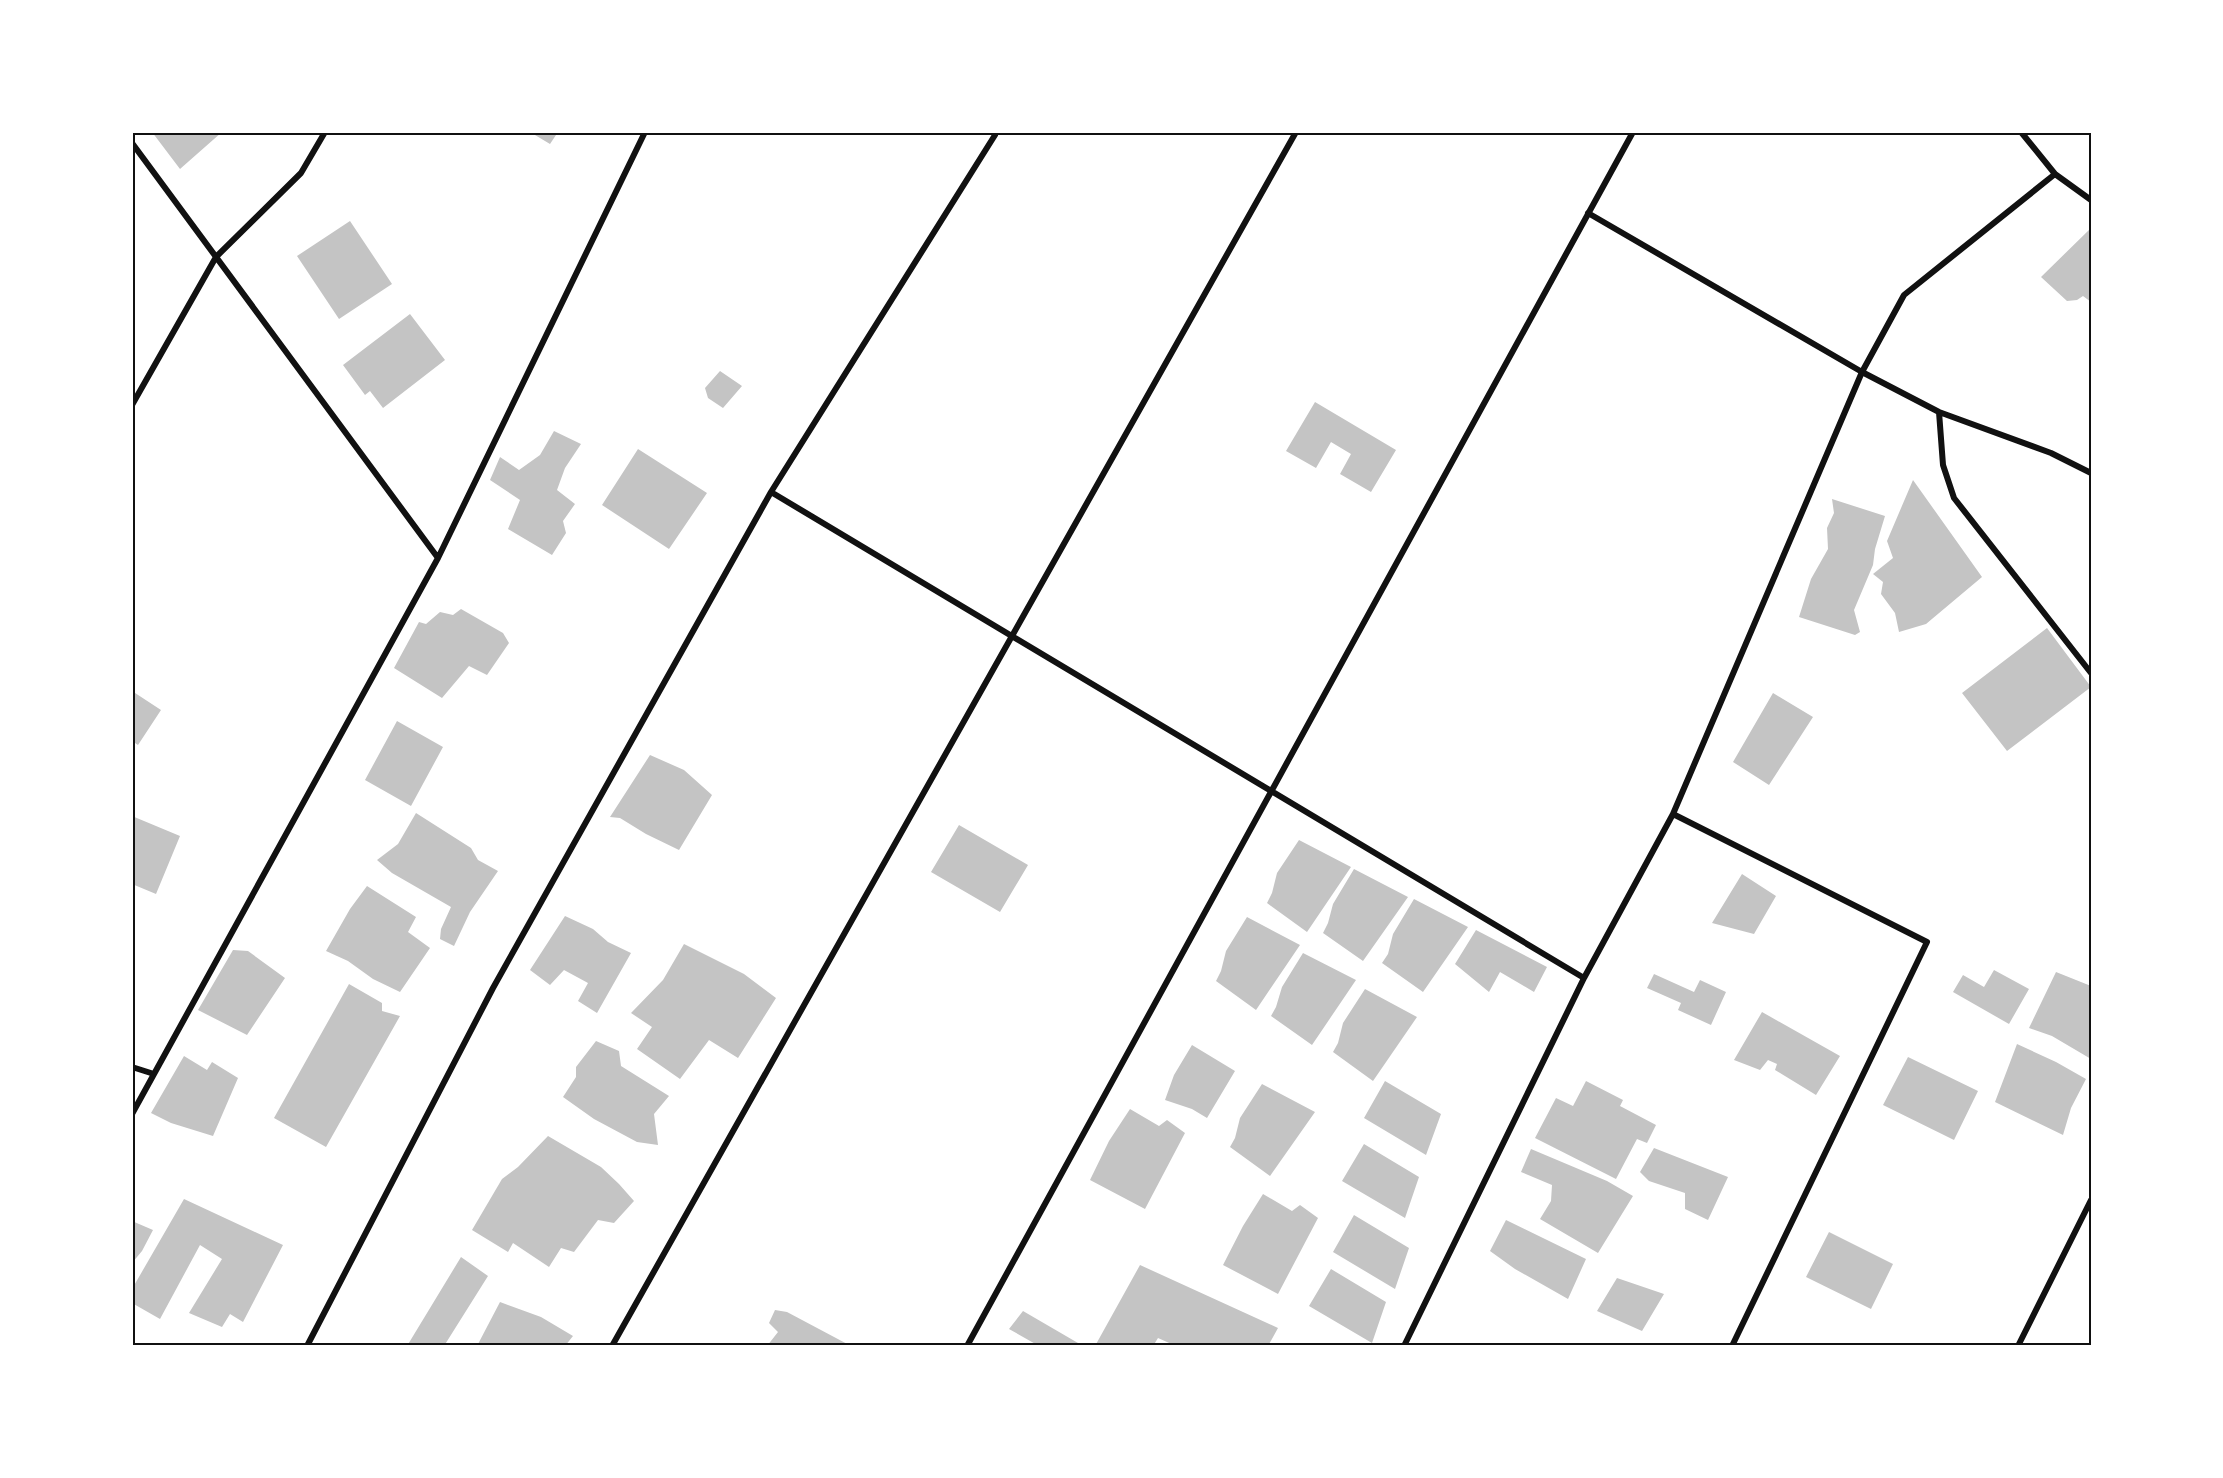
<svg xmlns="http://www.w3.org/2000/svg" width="2223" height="1478" viewBox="0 0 2223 1478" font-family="Spectral,serif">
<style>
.building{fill:#c4c4c4}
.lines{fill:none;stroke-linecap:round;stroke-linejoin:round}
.minor{stroke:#111;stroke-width:6}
.neatline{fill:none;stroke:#111;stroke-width:2}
</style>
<rect width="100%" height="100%" fill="#fff"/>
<path class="building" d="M152,132H222L180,169Z
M530,132H558L550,144Z
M350,221L392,284L339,319L297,256Z
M2091,228V302L2083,296L2077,300L2067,301L2041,277Z
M410,314L445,360L383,408L370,391L365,395L343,365Z
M720,371L742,386L723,408L708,398L705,388Z
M1315,402L1396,450L1371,492L1340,474L1351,454L1331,442L1316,468L1286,451Z
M554,431L581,444L565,468L557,490L575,504L563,521L566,533L552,555L508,529L520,500L490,480L500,457L519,470L540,455Z
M638,449L707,493L669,549L602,505Z
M1913,480L1982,577L1926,624L1899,632L1895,613L1881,594L1883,582L1873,574L1893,558L1887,541Z
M1832,499L1885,516L1875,549L1873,565L1854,610L1860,632L1855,635L1799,617L1811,579L1828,549L1827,528L1834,513Z
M461,609L503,633L509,643L487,675L469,666L442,698L394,668L419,622L426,624L440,612L453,615Z
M2047,628L2091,687L2007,751L1962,693Z
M132,691L161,710L138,745L132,741Z
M1773,693L1813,717L1769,785L1733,762Z
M397,721L443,747L411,806L365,780Z
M650,755L684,770L712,795L679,850L646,834L620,818L610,817Z
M416,813L471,848L478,860L498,871L470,912L454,946L440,939L441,929L451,907L392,873L377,860L398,844Z
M132,816L180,836L156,894L132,884Z
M959,825L1028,865L1000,912L931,872Z
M1299,840L1351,867L1307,932L1267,903L1272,893L1277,873Z
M1354,869L1408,897L1363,961L1323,933L1328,923L1333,904Z
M1742,874L1776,896L1754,934L1712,923Z
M367,886L416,917L408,932L430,948L400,992L373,979L348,961L326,951L350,909Z
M1414,899L1468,927L1423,992L1382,963L1388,954L1393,934Z
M565,916L593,929L608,942L631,953L597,1013L578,1001L588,983L564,970L550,985L530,970Z
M1247,917L1300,945L1256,1010L1216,981L1221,971L1226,951Z
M1476,930L1547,967L1534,992L1500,972L1489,992L1455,964Z
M684,944L744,974L776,998L738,1058L709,1040L680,1079L637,1049L652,1027L631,1013L663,980Z
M233,950L248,951L285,978L247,1035L198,1010Z
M1303,953L1356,980L1312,1045L1271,1016L1276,1007L1282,987Z
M1994,970L2029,989L2009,1024L1953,992L1963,975L1984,987Z
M2056,972L2091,986V1059L2052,1036L2029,1028Z
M1654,974L1694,992L1700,980L1726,992L1711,1025L1678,1010L1681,1003L1647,988Z
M349,984L382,1003V1011L400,1016L326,1147L274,1118Z
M1365,989L1417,1017L1373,1081L1333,1052L1338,1043L1343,1023Z
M1762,1012L1840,1056L1816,1095L1775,1070L1777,1064L1768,1060L1760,1070L1734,1060Z
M596,1041L619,1051L621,1066L669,1096L654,1114L658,1145L637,1142L594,1119L563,1097L576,1077V1067Z
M2017,1044L2056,1062L2086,1079L2071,1108L2063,1135L1995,1102Z
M1192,1045L1235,1071L1207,1118L1192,1109L1165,1100L1174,1075Z
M184,1056L207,1070L212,1062L238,1078L213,1136L171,1123L151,1113Z
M1908,1057L1978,1091L1954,1140L1883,1105Z
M1385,1081L1441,1114L1426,1155L1364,1118Z
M1586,1081L1623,1100L1620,1106L1656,1125L1647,1143L1637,1139L1616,1179L1535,1138L1556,1098L1573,1106Z
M1262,1084L1315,1112L1270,1176L1230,1147L1235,1138L1240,1118Z
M1130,1109L1159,1126L1167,1120L1185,1133L1145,1209L1090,1180L1109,1141Z
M548,1136L601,1167L619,1184L634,1201L614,1223L598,1220L574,1252L561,1248L549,1267L513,1243L508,1252L472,1230L502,1179L518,1167Z
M1364,1144L1419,1177L1405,1218L1342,1181Z
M1654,1148L1728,1177L1708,1220L1685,1209V1193L1649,1181L1640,1172Z
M1531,1149L1607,1181L1633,1196L1598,1253L1540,1219L1551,1201L1552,1185L1521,1172Z
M1263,1194L1292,1211L1300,1205L1318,1218L1278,1294L1223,1265L1243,1226Z
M184,1199L283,1245L243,1322L230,1314L222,1327L189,1313L222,1259L200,1245L160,1319L132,1303V1289Z
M1354,1215L1409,1248L1395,1289L1333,1252Z
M1506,1220L1586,1259L1568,1299L1515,1269L1490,1251Z
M132,1221L153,1230L142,1251L132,1263Z
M1829,1232L1893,1264L1871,1309L1806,1277Z
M461,1257L488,1276L444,1346H407Z
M1140,1265L1278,1328L1268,1346H1176L1158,1338L1153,1346H1095Z
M1331,1269L1386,1302L1372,1343L1309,1306Z
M1617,1278L1664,1294L1642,1331L1597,1311Z
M500,1302L541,1317L573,1336L565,1346H477Z
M775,1310L787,1312L851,1346H767L778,1332L769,1323Z
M1023,1311L1078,1343L1076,1346H1039L1009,1329Z"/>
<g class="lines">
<path class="minor" d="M2021,132L2055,174L2091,200
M132,143L438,558L132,1114
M1588,213L1862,372L1904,295L2055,174
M132,405L216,257L301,173L325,132
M1939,412L1943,465L1954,498L2091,673
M771,492L1584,978
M438,558L645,132
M1673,814L1927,942L1732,1346
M132,1067L154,1074
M307,1346L493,988L771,492L995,135
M612,1346L1296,132
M967,1346L1633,132
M1404,1346L1584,978L1673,814L1862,372L1939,412L2051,453L2091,473
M2018,1346L2091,1200"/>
</g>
<rect width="2223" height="1478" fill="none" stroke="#ffffff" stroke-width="267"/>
<rect x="134" y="134" width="1956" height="1210" class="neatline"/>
</svg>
